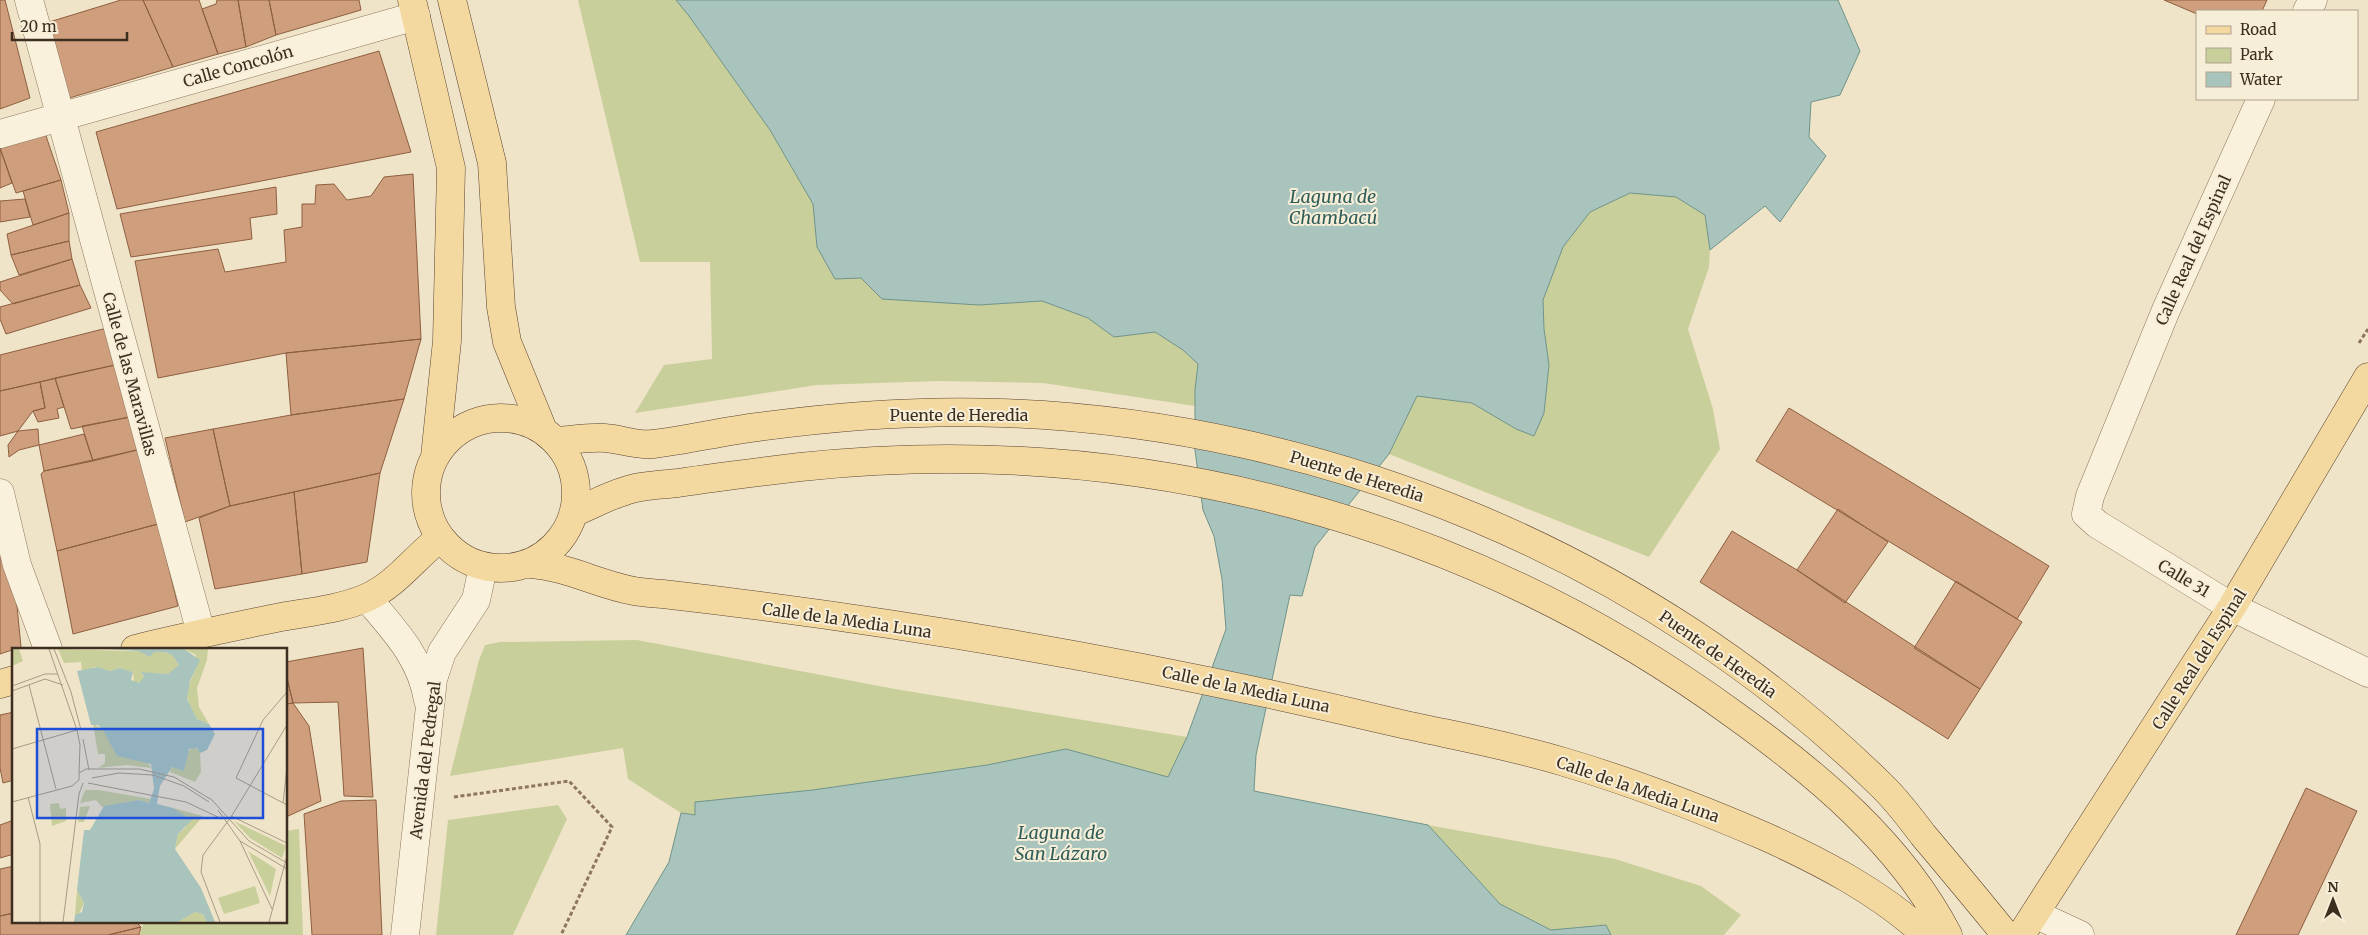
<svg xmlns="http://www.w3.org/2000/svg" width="2368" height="935" viewBox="0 0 2368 935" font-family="Merriweather,serif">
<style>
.green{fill:#c9cf9b}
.water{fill:#a9c4bc;stroke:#6f938a}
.building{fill:#cf9f7d;stroke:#8d5f41}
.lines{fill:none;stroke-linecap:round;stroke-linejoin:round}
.minor-casing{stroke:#8d765c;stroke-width:29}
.major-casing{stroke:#5b4430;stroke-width:29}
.path{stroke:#8d765c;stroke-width:3;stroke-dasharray:4 2.5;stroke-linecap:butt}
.minor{stroke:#faf1dc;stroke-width:28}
.major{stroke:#f3d9a0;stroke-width:28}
.labels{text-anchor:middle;stroke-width:4;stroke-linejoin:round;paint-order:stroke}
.street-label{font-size:16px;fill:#3d2e20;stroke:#f7eed8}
.water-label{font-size:18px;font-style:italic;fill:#2f5d5a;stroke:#f7eed8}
.inset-road{fill:none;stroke:#a89b85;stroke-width:1}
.view{fill:#1d4ed8;fill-opacity:0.15;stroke:#1d4ed8;stroke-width:2.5}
.inset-edge{fill:none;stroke:#3d2e20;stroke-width:2.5}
</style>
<rect width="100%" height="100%" fill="#f0e4c8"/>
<path class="green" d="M578,0H676L689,16L770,130L813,204L817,247L835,279L861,278L979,305L1042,301L1088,318L1114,337L1155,332L1183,350L1198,364L1195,406L1043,383L939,381L817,385L635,413L664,365L712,359L710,262H640Z
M1630,193L1676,197L1705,215L1710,250L1709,267L1688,329L1713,409L1720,449L1649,557L1389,454L1417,396L1472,403L1516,429L1544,413L1549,365L1544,329L1543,300L1563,247L1590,212Z
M637,640L895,689L1187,737L1168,777L1066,749L987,765L813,790L695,802V815L681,813L628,779L623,748L450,776L479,660L485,645L500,642Z
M558,805L567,819L513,935H436L448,820Z
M1428,825L1615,859L1701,886L1741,915L1724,935H1611L1605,925L1551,930L1500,904Z
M299,829L303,935H140L144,921H286V831Z"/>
<path class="water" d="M676,0H1838L1860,51L1840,95L1811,102L1809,137L1826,156L1780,222L1765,206L1710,250L1705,215L1676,197L1630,193L1590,212L1563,247L1543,300L1544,329L1549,365L1544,413L1534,436L1516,429L1472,403L1417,396L1389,454L1315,547L1302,596L1290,595L1256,755L1254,791L1428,825L1500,904L1551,930L1606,925L1611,935H626L669,862L681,813L695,815V802L813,790L987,765L1066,749L1168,777L1187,737L1226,629L1222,579L1214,536L1203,510L1195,450V390L1198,364L1183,350L1155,332L1114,337L1088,318L1042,301L979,305L882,299L861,278L835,279L817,247L813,204L770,130L689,16Z"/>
<path class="building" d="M0,0H5L30,98L0,109Z
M121,0H143L173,67L66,99L46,23Z
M143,0H199L218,54L173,67Z
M217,0H238L246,47L218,54L202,9L216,4Z
M238,0H269L276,35L246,47Z
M269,0H359L361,10L276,35Z
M2164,0H2267L2262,11H2197V14Z
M379,51L411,152L117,209L96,132Z
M45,133L61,180L16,193L0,148Z
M0,148L12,183L0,188Z
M413,174L421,339L286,353L158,378L135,261L218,249L225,272L286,262L284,230L302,227V204H315L316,185L334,184L347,200L371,196L384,177Z
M61,180L69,213L33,225L23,191Z
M276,187L277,214L250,218L252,239L131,257L120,214Z
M25,199L30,217L0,222V201Z
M69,213V241L11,255L7,234Z
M69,241L72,259L19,275L11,255Z
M72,259L80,285L13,304L0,290V282Z
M80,285L91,308L6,334L0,319V307Z
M107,328L115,365L0,391V355Z
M421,339L404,399L291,415L286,353Z
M115,365L130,417L71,429L55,378Z
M55,378L64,407L57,409L59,418L38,422L33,411L45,408L40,382Z
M40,382L45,408L33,411L18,431L0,436V391Z
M404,399L380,473L230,506L213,429L291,415Z
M1789,408L2049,566L2017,619L1756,461Z
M130,417L141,449L93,461L82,426Z
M38,429L39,445L19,450L9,457L8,445L18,431Z
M213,429L230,506L185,522L165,438Z
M84,434L93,461L44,471L39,445Z
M141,449L158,524L57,551L41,474L44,471Z
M380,473L367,562L302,574L294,492Z
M294,492L302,574L215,589L199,518L230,506Z
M1838,509L1888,542L1845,603L1797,570Z
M158,524L178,606L73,634L57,551Z
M1732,531L1797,570L1980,689L1948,739L1700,582Z
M0,546L16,596L21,647L0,654Z
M1956,581L2022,622L1980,689L1914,648Z
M363,648L373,797L344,796L338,702L293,703L286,674V662Z
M286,674L293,703L286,704Z
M293,703L309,726L321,801L286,817V704Z
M14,712V780L3,783L0,768V715Z
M2306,788L2357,811L2298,935H2236Z
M376,800L382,935H312L304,814L341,801Z
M14,820V854L0,858V825Z
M14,866V913L0,916V869Z
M14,913V921H135L141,927L108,935H0V916Z
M141,927L139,935H108Z"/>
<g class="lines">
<g class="minor-casing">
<path id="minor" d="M29,0L201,633
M2307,11L2313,0
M2261,99L2166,310L2090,496L2086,514L2097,524L2232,607L2368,673
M0,134L416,16
M0,493L17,565L48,649
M367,598C394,630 421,657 428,700
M2035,914L2080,935
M405,935L433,679L442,652L476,600L483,567"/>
</g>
<g class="major-casing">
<path id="major" d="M412,0L451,168L447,341L435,457
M452,0L492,163L501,307L507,342L543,430
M426 493a75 75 0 1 1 150 0a75 75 0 1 1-150 0Z
M557,441C572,440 589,437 605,438C621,439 637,446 653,444C689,440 723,431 758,427C839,416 920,410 1001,413C1325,424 1649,557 1881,785C1897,800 1910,818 1923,835C1951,868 1979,902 2006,935
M575,512C592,505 608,496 625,491C641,485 661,485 678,483C719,477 759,472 800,467C1134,431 1465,518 1736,716C1818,775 1901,844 1948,935
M528,564C568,566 596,584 634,591C644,593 654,593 663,594C908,622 1153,665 1393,722C1450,735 1509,745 1564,762C1632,782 1699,808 1764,836C1822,862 1879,892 1926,935
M135,649C184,637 232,627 281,617C309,612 340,609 366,598C396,585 415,557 440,538
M0,684L14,680
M2021,935L2232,607L2368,377"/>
</g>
<path class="path" d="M2359,343L2368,329
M454,797L569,781L612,827L561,935"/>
<use href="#minor" class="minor"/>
<use href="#major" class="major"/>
</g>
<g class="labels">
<g class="street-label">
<text transform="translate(238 66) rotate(-16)" y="6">Calle Concolón</text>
<text transform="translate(2193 250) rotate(-66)" y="6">Calle Real del Espinal</text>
<text transform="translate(130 374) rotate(75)" y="6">Calle de las Maravillas</text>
<text x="959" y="421">Puente de Heredia</text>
<text transform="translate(1357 476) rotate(17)" y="6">Puente de Heredia</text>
<text transform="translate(2184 578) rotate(31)" y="6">Calle 31</text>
<text transform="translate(847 620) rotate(8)" y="6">Calle de la Media Luna</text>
<text transform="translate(1718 654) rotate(35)" y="6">Puente de Heredia</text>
<text transform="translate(2199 659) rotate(-58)" y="6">Calle Real del Espinal</text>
<text transform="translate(1246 689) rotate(12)" y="6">Calle de la Media Luna</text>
<text transform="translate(425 760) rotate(-83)" y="6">Avenida del Pedregal</text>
<text transform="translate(1638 789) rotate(19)" y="6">Calle de la Media Luna</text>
</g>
<g class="water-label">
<text x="1333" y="203">Laguna de<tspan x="1333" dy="21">Chambacú</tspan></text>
<text x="1061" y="839">Laguna de<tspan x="1061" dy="21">San Lázaro</tspan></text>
</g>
</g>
<g transform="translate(12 648)">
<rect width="275" height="275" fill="#f0e4c8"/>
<path d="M0,1H7L11,13L0,18ZM46,1L153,4L160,7L167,17L166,21L156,26L129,25L132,29L129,34L122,35L121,24L108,20L98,23L83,19L70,24L69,14L52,15ZM172,1H196L195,12L185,40L187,59L197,76L185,71L177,57L174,44L184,20V7ZM81,75L91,82L110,109L135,113L139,120L115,117L86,120L93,115V106H86ZM181,99L188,102L189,124L183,134L158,124L160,119L173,120L174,105ZM73,142H86L139,151L137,155L127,152L90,159L84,152L68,155ZM47,155L48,161L54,160V173L40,178L38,156ZM78,158L72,174H66L68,159ZM161,160L191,168L163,201L166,186L174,179L173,170ZM222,173L274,198L270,210L238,190ZM236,203L264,221L258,248ZM243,238L248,255L212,266L206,250ZM65,242L72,255L66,268L63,267ZM183,264L191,266L195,274H166Z" fill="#c9cf9b"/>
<path d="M96,1H172L188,12L178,33L175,51L185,71L197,76L203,86L195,102L188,105L185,100L177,101L172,123L160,119L148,138L145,156L161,160L180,172L166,186L163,201L189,240L203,274H195L191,266L183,264L166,274H62L63,267L70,264L72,255L65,242L72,182H78L92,158L127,152L137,155L142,141L139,116L105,108L91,82L86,77H79L65,23L86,19L98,23L108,20L121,24L119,32L127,35L132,29L129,24L156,26L167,17L160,7L153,4H142L138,9L126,3Z" fill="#a9c4bc"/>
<path class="inset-road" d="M37,1L65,82L68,97L67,125M42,1L59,44L69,82M17,37L44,141M0,38L33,26H46M0,43L33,31L51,37M275,44L251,72L224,130L275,157M71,91L77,122M0,101L65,82M80,130L107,125L141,127L172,138L197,154M67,132V125L74,121H127L162,129L200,152L237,193L275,215M76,135L174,154L210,171M16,149L28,196V274M0,154L60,138L67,132M271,155L275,119M206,162L228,193L275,221M219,168L275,195M228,193L260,261M51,274L67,146L71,135M208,274L189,224L191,207L219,169L275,77M257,274L275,208"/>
<path class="view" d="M25,81H251V170H25Z"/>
<rect width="275" height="275" class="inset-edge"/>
</g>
<rect x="2196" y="10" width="162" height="90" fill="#f7eed8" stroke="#ada18e"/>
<rect x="2206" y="26" width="25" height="8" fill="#f3d9a0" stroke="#ada18e"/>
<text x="2240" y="35" font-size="15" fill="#3d2e20">Road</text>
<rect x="2206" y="48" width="25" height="15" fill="#c9cf9b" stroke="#ada18e"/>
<text x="2240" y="60" font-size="15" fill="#3d2e20">Park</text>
<rect x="2206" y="72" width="25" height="15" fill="#a9c4bc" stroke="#ada18e"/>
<text x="2240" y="85" font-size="15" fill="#3d2e20">Water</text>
<g transform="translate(2333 900)" stroke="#f7eed8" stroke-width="4" paint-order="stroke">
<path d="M0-4L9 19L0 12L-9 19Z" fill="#3d2e20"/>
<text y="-8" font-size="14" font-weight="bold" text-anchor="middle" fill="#3d2e20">N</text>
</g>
<path d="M12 32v8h115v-8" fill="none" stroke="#3d2e20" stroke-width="2.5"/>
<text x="20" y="32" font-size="15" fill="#3d2e20" stroke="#f7eed8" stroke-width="4" paint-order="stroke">20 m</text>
</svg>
